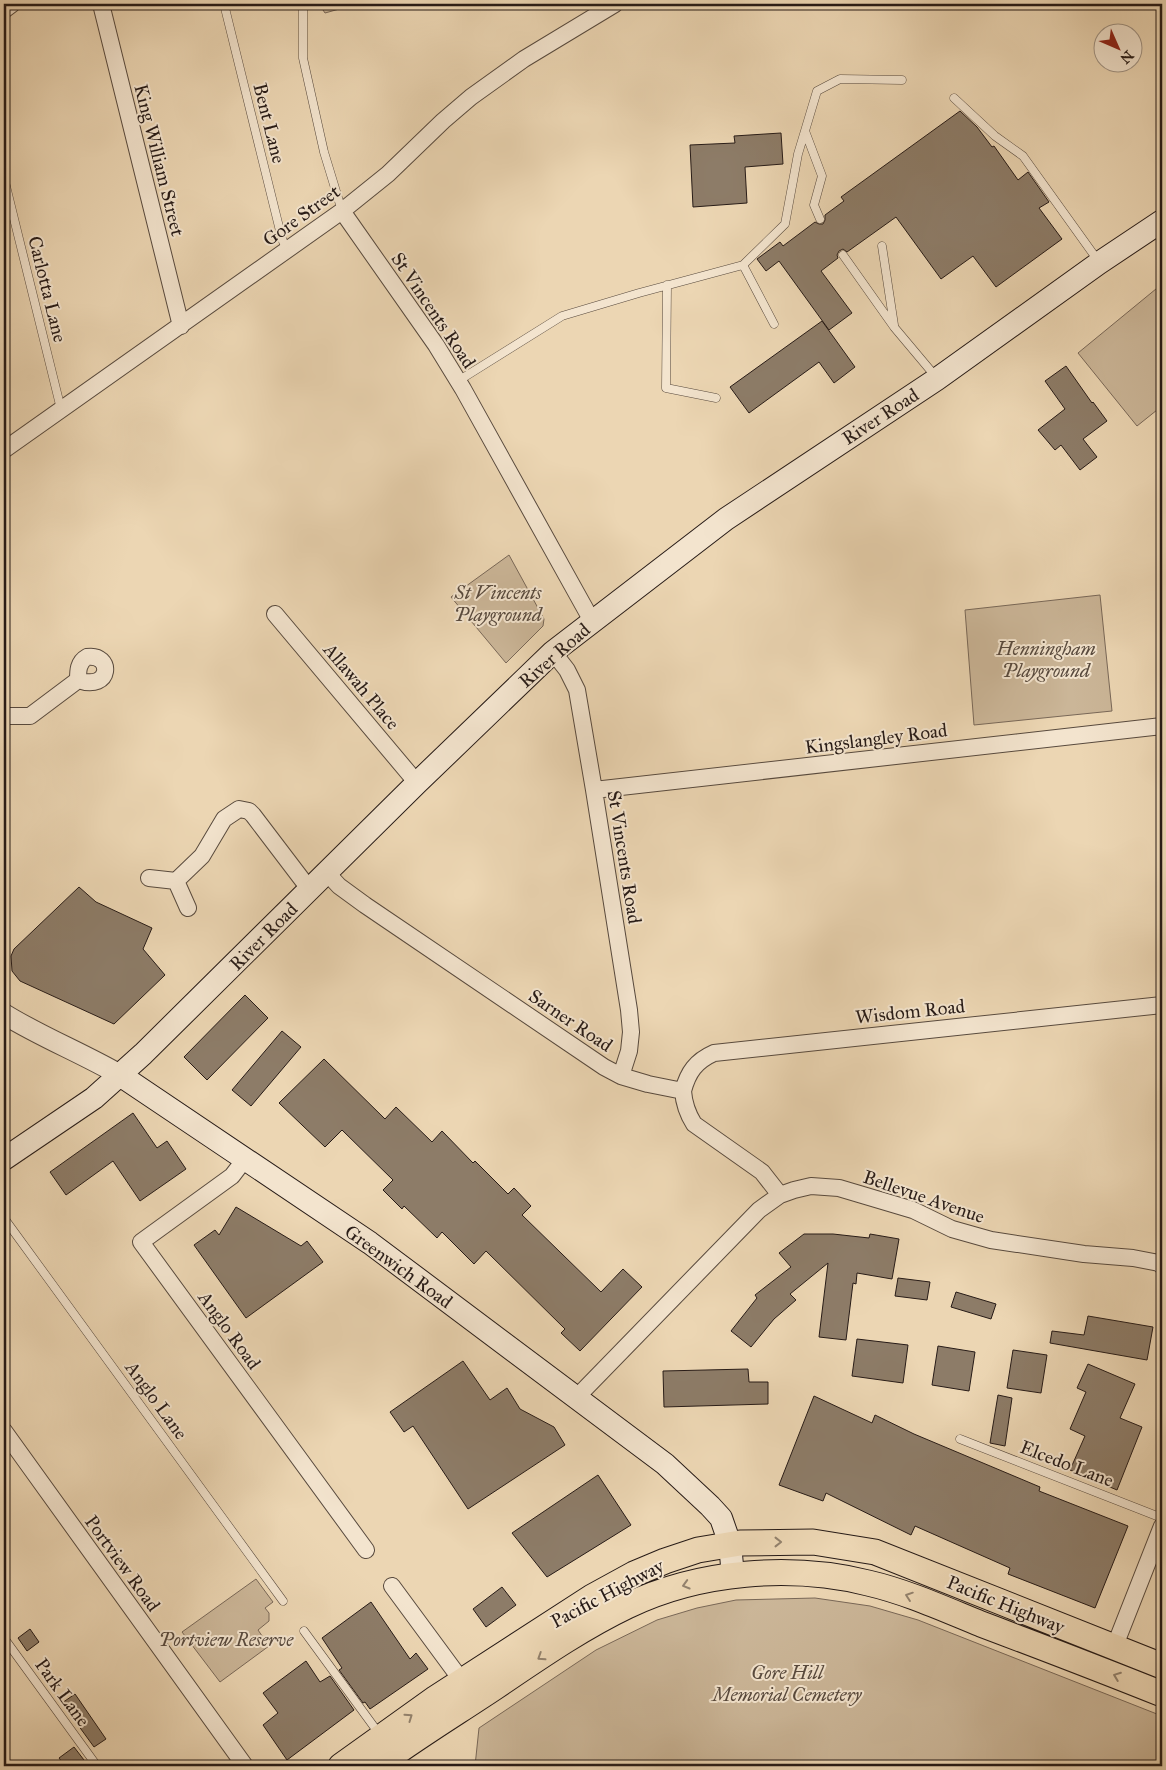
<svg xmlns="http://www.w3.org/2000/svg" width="1166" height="1770" viewBox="0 0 1166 1770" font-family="'IM FELL Great Primer',serif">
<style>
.green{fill:#cbb698;stroke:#796858}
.building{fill:#8d7c68;stroke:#271b17}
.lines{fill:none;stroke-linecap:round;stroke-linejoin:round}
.service-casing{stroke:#584a3e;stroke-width:9}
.minor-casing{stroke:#584a3e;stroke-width:18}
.tertiary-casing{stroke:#584a3e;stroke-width:22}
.secondary-casing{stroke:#271b17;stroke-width:24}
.primary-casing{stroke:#271b17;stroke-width:27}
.service{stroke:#f3e4ce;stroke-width:8}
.minor{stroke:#f3e4ce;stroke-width:16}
.tertiary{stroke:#f3e4ce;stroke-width:20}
.secondary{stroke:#f3e4ce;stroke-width:22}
.primary{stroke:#ecd6b3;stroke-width:25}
.oneway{stroke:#93826d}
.labels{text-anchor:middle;stroke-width:4;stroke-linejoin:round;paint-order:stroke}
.street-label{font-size:19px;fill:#271b17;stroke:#f3e4ce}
.park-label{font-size:19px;font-style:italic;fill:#584a3e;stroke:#f3e4ce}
</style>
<rect width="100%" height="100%" fill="#ecd6b3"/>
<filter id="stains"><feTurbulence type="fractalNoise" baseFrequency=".004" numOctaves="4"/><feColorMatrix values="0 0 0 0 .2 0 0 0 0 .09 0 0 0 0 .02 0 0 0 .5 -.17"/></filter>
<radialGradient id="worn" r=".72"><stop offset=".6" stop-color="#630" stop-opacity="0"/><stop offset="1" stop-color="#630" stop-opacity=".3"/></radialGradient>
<path class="green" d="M319,4H357L325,13Z
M1162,284V406L1137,426L1078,353Z
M509,555L544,619L543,626L506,663L451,597Z
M1100,595L1112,711L974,725L965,610Z
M256,1579L273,1602L265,1608L269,1613V1621L258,1630L269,1646L220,1682L182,1632Z
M815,1598L870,1606L918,1620L1162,1716V1766H475L479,1728L596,1650L657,1620L697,1608L736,1600Z"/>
<path class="building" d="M960,111L977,127L992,147L994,146L1018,180L1028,172L1049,202L1039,208L1062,239L996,287L973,256L941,279L896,217L847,252L843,249L839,251L837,255L838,258L821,271L852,313L829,330L779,261L766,271L757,259L780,242L783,246L815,222L819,224H823L825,220V215L844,201L841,197Z
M781,133L783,164L745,167L747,203L693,207L690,145L735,143L734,136Z
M822,321L855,367L834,383L819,362L749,413L730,387Z
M1066,366L1092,403L1093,402L1107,421L1083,439L1097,457L1080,470L1061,445L1055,450L1038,430L1065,409L1045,381Z
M79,887L96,902L152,928L143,949L165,975L114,1024L20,981L12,971L11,956L14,949Z
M245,995L268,1018L207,1080L184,1057Z
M282,1031L301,1047L251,1106L232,1090Z
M324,1059L385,1119L396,1107L432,1142L442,1131L473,1163L475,1161L508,1194L514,1188L531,1206L522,1215L601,1292L623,1269L642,1287L580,1351L561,1333L565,1329L486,1251L474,1264L442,1232L437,1238L404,1206L402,1209L383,1190L393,1180L342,1130L325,1147L279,1103Z
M133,1113L157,1148L167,1141L186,1169L140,1201L113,1161L66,1195L50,1172Z
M236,1207L301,1246L307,1241L323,1262L246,1318L194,1245L215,1230L219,1235Z
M804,1234H833L869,1238L870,1234L899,1239L892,1279L857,1273L856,1284L853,1283L846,1340L819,1337L828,1263L790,1294L796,1300L774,1319L751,1347L731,1331L757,1298L755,1295L791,1267L779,1253Z
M898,1278L930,1282L927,1300L895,1296Z
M956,1292L996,1304L991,1319L951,1307Z
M1088,1316L1153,1327L1147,1360L1050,1343L1052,1331L1084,1335Z
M857,1339L908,1345L903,1383L852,1376Z
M938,1346L975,1352L969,1391L932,1385Z
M1013,1350L1047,1355L1041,1393L1007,1388Z
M463,1361L490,1400L507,1388L520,1409L554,1427L565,1445L468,1509L413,1426L404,1432L390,1412Z
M1088,1364L1135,1384L1120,1418L1142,1427L1117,1490L1070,1470L1085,1436L1070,1429L1086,1392L1077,1388Z
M748,1369L749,1382H768V1404L664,1407L663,1371Z
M998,1395L1012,1398L1005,1446L990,1443Z
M814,1396L872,1423L875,1415L914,1434L1040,1487L1039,1491L1128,1526L1095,1608L1008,1574L1010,1568L915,1526L911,1535L826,1493L823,1501L779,1485Z
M598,1475L631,1525L547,1577L512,1533Z
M502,1587L516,1605L486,1627L473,1609Z
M371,1602L410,1659L416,1653L428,1669L370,1709L365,1702L363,1703L339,1670L342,1668L322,1638Z
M30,1629L39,1642L27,1651L18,1638Z
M306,1661L320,1682L330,1676L354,1710L287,1760L263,1725L278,1713L263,1693Z
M75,1694L106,1739L94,1747L62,1703Z
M74,1747L84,1760L76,1766H65L59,1758Z"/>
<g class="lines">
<g class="service-casing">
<path id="service" d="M224,4L282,239L287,250
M303,4V58L324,152L342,211
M954,98L995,136L1023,156L1099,262
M805,131L822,176L814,205L820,219
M4,178L61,409
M882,246L894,325
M843,255L894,327L936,377
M743,265L774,324
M667,285L666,388L716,398
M458,381L562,316L639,293L743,265L785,224L798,154L817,91L840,79L902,80
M4,1218L283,1601
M960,1439L1162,1518
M304,1631L380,1735
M4,1638L97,1766"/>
</g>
<g class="minor-casing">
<path id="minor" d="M101,4L181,326
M4,10L12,4
M342,211L436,345L463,389L592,621
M4,450L342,211L388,174L443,121L471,97L524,59L615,4
M275,614L417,783
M553,652L567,670L577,690L594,790L629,1010L631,1032L629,1051L621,1076
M87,657C113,653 112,692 78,680C78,671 78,662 87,657Z
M4,716H30L78,680
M594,790L1162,726
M327,873L339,886L365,905L604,1067L621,1076L648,1084L683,1091C684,1104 687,1113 694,1124L762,1172L780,1195
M149,878L176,881L188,908
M176,881L202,856L224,819L239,809L249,811L253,815L310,890
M683,1091C688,1072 696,1061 714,1053L1162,1005
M245,1159L232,1176L141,1242L366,1550
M576,1398L759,1210L780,1195L794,1190L811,1186L839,1188L913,1210L952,1229L991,1240L1084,1254L1133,1258L1159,1263L1162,1266
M4,1431L245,1766
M392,1586L462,1681
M1114,1648L1162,1526"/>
</g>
<g class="tertiary-casing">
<path id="tertiary" d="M4,1014C41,1037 82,1053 120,1075"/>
</g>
<g class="secondary-casing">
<path id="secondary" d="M120,1075L370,1243L665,1464L710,1506L721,1518L730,1544L733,1576
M4,1159L94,1098L143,1054L417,783L553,652L726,519L937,379L1099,263L1162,221"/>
</g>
<g class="primary-casing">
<path id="primary" d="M341,1766L436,1698L592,1597L634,1574L665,1561L698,1550L740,1543L813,1542L875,1552L1162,1666
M377,1766C415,1738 456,1713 495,1687C538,1658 581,1628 627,1606C699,1571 791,1564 868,1583C907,1592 944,1609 981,1624C1042,1647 1102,1670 1162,1694"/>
</g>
<use href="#service" class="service"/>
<use href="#minor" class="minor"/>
<use href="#tertiary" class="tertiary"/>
<use href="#secondary" class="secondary"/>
<use href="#primary" class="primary"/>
</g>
<defs><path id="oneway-chevron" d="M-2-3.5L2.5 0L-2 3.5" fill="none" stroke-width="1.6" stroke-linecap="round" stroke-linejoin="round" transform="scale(1.25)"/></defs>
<g class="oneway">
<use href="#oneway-chevron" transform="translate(778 1542)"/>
<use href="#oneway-chevron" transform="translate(686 1585) rotate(164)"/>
<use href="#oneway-chevron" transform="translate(909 1596) rotate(-161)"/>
<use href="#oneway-chevron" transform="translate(541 1657) rotate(147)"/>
<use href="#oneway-chevron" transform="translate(1117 1676) rotate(-159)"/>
<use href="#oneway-chevron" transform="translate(409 1717) rotate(-35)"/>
</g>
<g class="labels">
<g class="street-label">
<text transform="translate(270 123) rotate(76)" y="7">Bent Lane</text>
<text transform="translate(160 160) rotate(76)" y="7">King William Street</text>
<text transform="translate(301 215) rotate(-36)" y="7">Gore Street</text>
<text transform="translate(48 289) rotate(76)" y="7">Carlotta Lane</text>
<text transform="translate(434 310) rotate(56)" y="7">St Vincents Road</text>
<text transform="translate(880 416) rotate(-33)" y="7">River Road</text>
<text transform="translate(554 655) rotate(-41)" y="7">River Road</text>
<text transform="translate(362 686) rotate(50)" y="7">Allawah Place</text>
<text transform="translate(876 738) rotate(-7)" y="7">Kingslangley Road</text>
<text transform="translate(625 857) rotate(81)" y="7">St Vincents Road</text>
<text transform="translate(263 936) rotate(-45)" y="7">River Road</text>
<text transform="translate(910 1011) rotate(-6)" y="7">Wisdom Road</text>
<text transform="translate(571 1020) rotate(34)" y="7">Sarner Road</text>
<text transform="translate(924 1196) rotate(19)" y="7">Bellevue Avenue</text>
<text transform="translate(399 1266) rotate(36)" y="7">Greenwich Road</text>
<text transform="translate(230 1330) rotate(54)" y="7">Anglo Road</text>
<text transform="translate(157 1400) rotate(54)" y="7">Anglo Lane</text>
<text transform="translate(1067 1463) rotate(21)" y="7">Elcedo Lane</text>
<text transform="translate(123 1563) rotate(54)" y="7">Portview Road</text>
<text transform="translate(607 1593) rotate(-28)" y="7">Pacific Highway</text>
<text transform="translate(1006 1604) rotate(22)" y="7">Pacific Highway</text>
<text transform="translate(63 1692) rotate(54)" y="7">Park Lane</text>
</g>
<g class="park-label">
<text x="498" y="599">St Vincents<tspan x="498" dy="22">Playground</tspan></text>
<text x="1046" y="655">Henningham<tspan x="1046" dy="22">Playground</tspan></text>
<text x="226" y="1646">Portview Reserve</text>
<text x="787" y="1679">Gore Hill<tspan x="787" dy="22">Memorial Cemetery</tspan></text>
</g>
</g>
<rect width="1166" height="1770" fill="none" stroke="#ecd6b3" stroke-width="20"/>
<rect x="5" y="5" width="1156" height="1760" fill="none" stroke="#271b17" stroke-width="2.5"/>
<rect x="10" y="10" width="1146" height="1750" fill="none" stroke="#271b17"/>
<g transform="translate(1118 48) rotate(135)"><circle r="24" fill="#f3e4ce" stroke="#a19485"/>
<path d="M0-4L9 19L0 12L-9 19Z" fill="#8f2418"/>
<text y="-8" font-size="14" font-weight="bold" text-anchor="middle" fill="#271b17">N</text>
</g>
<rect width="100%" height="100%" filter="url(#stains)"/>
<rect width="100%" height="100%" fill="url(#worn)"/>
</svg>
